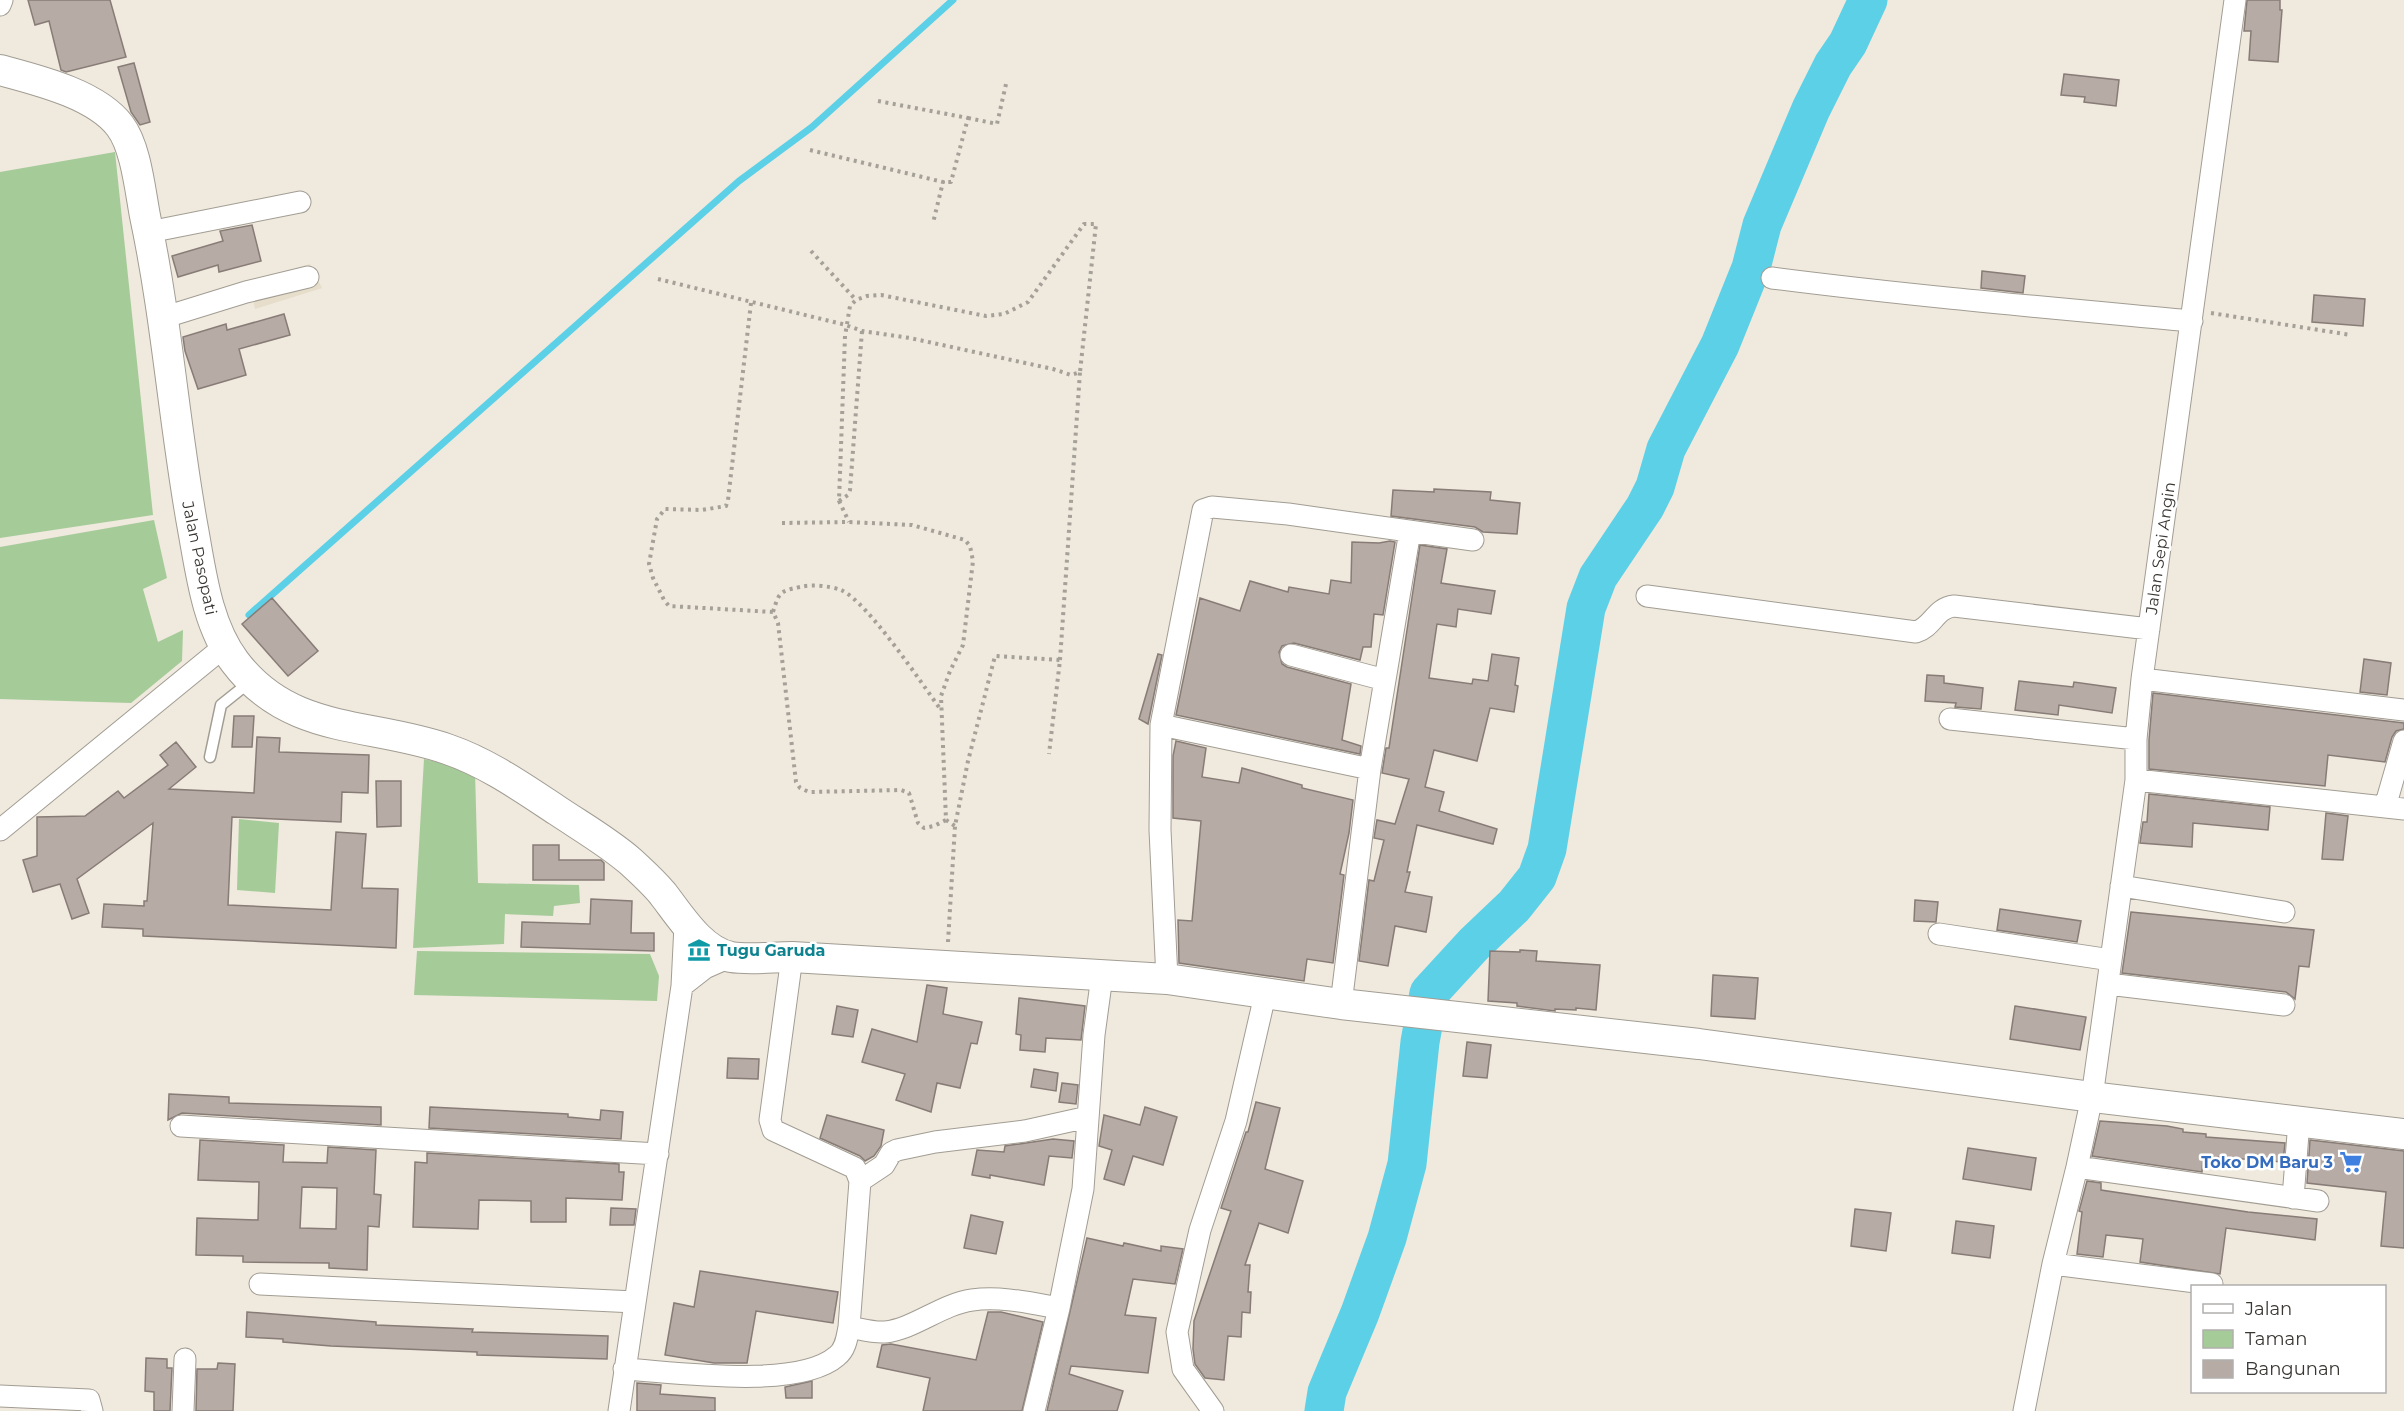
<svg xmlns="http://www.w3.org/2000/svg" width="2404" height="1411" viewBox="0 0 2404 1411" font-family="Montserrat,sans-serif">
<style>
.built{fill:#e6ddcb}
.green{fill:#a5cb98}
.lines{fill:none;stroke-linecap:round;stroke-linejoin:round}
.stream{stroke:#5cd0e6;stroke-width:7}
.river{stroke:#5cd0e6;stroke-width:39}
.building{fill:#b7aba6;stroke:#887c77;stroke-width:1.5;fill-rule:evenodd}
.lane-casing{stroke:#a29d93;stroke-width:13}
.street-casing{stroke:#a29d93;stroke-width:23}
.secondary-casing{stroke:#a29d93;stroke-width:32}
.path{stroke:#a5a098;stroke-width:4;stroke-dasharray:3 4.5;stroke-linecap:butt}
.lane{stroke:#fff;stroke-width:10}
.street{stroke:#fff;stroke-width:21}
.secondary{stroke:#fff;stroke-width:30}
.labels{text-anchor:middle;stroke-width:5;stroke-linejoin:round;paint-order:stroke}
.street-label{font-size:16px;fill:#3a3733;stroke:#fff}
.culture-label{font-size:16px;font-weight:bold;fill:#0d838f;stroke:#fff;text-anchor:start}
.shop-label{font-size:16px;font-weight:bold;fill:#366cbe;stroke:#fff;text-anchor:end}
</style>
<rect width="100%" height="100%" fill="#efe9de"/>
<path class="built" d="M310,264L322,288L255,309L249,282Z"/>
<path class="green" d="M115,152L153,515L0,538V172Z
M154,520L167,578L143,589L158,642L183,630L182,661L131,703L0,699V547Z
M424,759L475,771L478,883L579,885L580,903L554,906L553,916L505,914L504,944L413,948Z
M239,819L279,823L275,893L237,890Z
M417,951L650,954L659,976L657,1001L414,995Z"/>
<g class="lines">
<path class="stream" d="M249,615L739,181L812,127L953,0"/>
<path class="river" d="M1324,1411L1327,1392L1360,1313L1387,1238L1407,1164L1420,1042L1429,993L1474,944L1514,906L1537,877L1547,849L1586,608L1598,577L1645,507L1655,487L1666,449L1720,345L1751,268L1762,225L1811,109L1833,65L1848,43L1868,0"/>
</g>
<path class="building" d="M28,0H110L126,57L66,72L61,70L49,21L35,25Z
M2247,0H2280V10H2282L2278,62L2249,60L2251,31H2244Z
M134,63L150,122L140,125L131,112L118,67Z
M2064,74L2119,80L2116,106L2084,102L2085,97L2061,95Z
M252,225L261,261L219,272L218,265L178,277L172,256L223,241L220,231Z
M1982,271L2025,276L2023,293L1981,288Z
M2314,295L2365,299L2363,326L2312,322Z
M284,314L290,335L239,349L246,375L198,389L185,351L183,337L226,324L227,330Z
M1434,489L1491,492L1490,500L1520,503L1517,534L1483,532L1475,527L1391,516L1393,490L1434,492Z
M1390,541L1395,542L1383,615L1374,614L1371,647H1363L1360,660L1294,643L1282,646L1279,652L1282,664L1287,667L1351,684L1342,740L1361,746L1360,754L1176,715L1200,598L1240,611L1250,581L1288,592L1289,587L1329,594L1331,580L1351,583L1352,542L1379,543Z
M1420,545L1447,549L1441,583L1495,591L1491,614L1458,609L1456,627L1437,624L1429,678L1472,684L1473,679L1488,681L1492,654L1519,658L1515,685L1518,686L1514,712L1490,708L1477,761L1434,750L1425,787L1444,792L1439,811L1497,829L1493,844L1417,825L1407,872H1410L1405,892L1432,897L1429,916L1426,932L1395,926L1388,966L1359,961L1369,880L1374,881L1384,840L1374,838L1377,820L1395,824L1409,779L1382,773L1386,748H1389Z
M272,598L318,651L288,676L242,624Z
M1158,654L1162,655L1148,724L1139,719Z
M2364,659L2391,663L2387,695L2360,692Z
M1927,675L1944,676V683L1983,688L1981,709L1955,707L1956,703L1925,701Z
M2019,681L2073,687L2074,682L2116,688L2112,713L2059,705L2058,715L2015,710Z
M2153,693L2404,723V729L2396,731L2392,737L2385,762L2328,755L2325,786L2149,769V740Z
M234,716H254L252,747H232Z
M257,737L280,738L279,752L369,755L368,793L342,792L341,822L232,817L228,905L331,910L336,832L366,834L362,888L398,889L396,948L143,936V929L102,927L104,904L144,906V901H147L153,823L77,879L89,913L72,919L60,884L33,892L23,860L37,856V817L85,816L118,791L124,798L168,765L160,755L176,742L196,767L169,789L254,793Z
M1176,741L1206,748L1202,777L1239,783L1242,768L1302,785V788L1353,800L1349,833L1340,874L1344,875L1333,963L1307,959L1304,981L1179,963L1178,920L1192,921L1201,821L1173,818V756Z
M376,781H401V826L377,827Z
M2149,794L2270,807L2268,830L2193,823L2192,847L2140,843L2143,822H2147Z
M2326,813L2348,816L2343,860L2322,859Z
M533,845H559V860H601L604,863V880H533Z
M591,899L632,901L631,933H654V951L521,947L522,922L590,924Z
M1915,900L1938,902L1936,922L1914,921Z
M2000,909L2081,921L2077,942L1997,930Z
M2131,912L2314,930L2309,967L2299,966L2295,999L2286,992L2122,973Z
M1520,950L1537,951L1536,961L1600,965L1596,1010L1576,1008V1010L1555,1009V1011L1517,1006V1003L1488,1001L1490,951L1520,952Z
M1713,975L1758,978L1755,1019L1711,1016Z
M927,985L947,988L943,1014L982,1022L977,1044L971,1043L960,1088L937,1083L931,1112L896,1100L905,1074L862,1062L872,1029L917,1042Z
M1019,998L1085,1006L1081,1040L1046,1038L1045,1052L1020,1050L1021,1035L1016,1034Z
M837,1006L858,1010L853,1037L832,1034Z
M2015,1006L2086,1017L2080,1050L2010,1039Z
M1467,1042L1491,1045L1487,1078L1463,1076Z
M728,1058L759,1059L758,1079L727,1078Z
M1034,1069L1058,1073L1056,1091L1031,1087Z
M1062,1083L1078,1085L1076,1104L1059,1102Z
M169,1094L229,1097V1103L381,1107V1125L182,1113L168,1120Z
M1256,1102L1280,1108L1265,1169L1303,1181L1288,1233L1259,1223L1245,1265H1250L1248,1292H1251L1250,1313L1242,1312L1241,1337L1228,1336L1224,1380L1205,1378L1195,1364L1193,1349L1194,1321L1231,1211L1221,1208L1246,1132H1248Z
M430,1107L568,1114V1117L600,1120L601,1110L623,1112L621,1139L429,1128Z
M1145,1107L1177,1117L1163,1165L1133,1156L1124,1185L1104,1179L1112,1150L1099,1146L1104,1115L1140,1125Z
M827,1115L884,1130L881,1146L874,1156L865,1161L860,1156L820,1138Z
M2100,1121L2167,1126L2183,1129V1132L2206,1134V1137L2285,1143L2283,1162L2203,1156L2202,1172L2092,1156Z
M1053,1139L1074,1141L1072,1158L1049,1156L1044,1185L990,1175V1178L972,1175L977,1150L1004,1152L1005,1146Z
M200,1140L284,1145L283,1162L327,1163L328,1147L376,1150L374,1194L381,1195L379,1227L368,1226L367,1270L329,1268V1263L243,1262V1256L196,1255L197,1218L258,1220L259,1182L198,1180ZM302,1187L337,1188L336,1229L300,1228Z
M2310,1140L2404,1151V1248L2381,1246L2386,1192L2307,1183Z
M1968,1148L2036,1158L2031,1190L1963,1179Z
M427,1153L619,1164V1172H624L622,1200L566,1198V1222H531V1201L479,1200L478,1229L413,1227L415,1162L427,1163Z
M2087,1181L2101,1183V1190L2248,1212L2317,1219L2315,1240L2226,1228L2220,1274L2140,1262L2143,1239L2106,1235L2103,1257L2077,1254L2082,1212L2079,1211Z
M611,1208L636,1209L634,1225H610Z
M1855,1209L1891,1213L1886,1251L1851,1246Z
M971,1215L1003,1222L996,1254L964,1248Z
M1956,1221L1994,1226L1990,1258L1952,1253Z
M1087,1238L1123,1246L1124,1243L1161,1251V1246L1183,1249L1175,1284L1133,1279L1125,1315L1156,1318L1148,1373L1071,1366L1069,1374L1123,1391L1117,1411H1047Z
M700,1271L838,1292L833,1323L756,1311L747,1363H714L665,1355L674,1303L694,1307Z
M247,1312L376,1322V1325L473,1329L472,1332L608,1336L607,1359L477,1355V1352L331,1346L283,1342V1339L246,1337Z
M988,1312H1001L1043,1322L1022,1411H923L930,1378L877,1367L882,1345L891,1344L976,1360Z
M146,1358L167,1359V1368H172L170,1411H154V1392L145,1391Z
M218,1363L235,1364L233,1411H196L197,1369H217Z
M812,1381V1398H786L785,1387Z
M637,1383L661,1385L660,1394L715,1398V1411H637Z"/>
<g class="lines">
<g class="lane-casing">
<path id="lane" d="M210,757L221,705L251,681"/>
</g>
<g class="street-casing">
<path id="street" d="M0,5L2,0
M149,232L300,202
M1772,278C1912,296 2052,308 2192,321
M162,318L246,292L308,277
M1647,596L1916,632C1933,627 1935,608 1954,606L2149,629
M1291,655L1385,680
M2142,679L2404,710
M1950,719L2136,739
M1161,725L1370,769
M2136,780L2404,809
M2385,807L2404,741
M0,830L225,646
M2121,886L2284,912
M1939,934L2111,960
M1167,979L1160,830L1161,725L1203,510L1212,507L1288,514L1473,540
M2108,984L2284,1005
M682,986L705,968L730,957
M1341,1004L1370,769L1410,531
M181,1126L658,1154
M2077,1167L2318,1201
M860,1181L884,1165L891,1153L897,1150L935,1142L1025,1131L1088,1117
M2293,1198L2299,1121
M2053,1264L2212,1284
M260,1284L635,1302
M849,1327C861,1329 873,1333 885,1332C914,1329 942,1304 972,1300C1001,1296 1030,1303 1059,1308
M624,1369C675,1372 798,1390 837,1356C846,1349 847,1337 849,1327L860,1181L855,1168L773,1130L770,1120L792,957
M0,1396L89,1400L92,1411
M183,1411L185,1359
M619,1411L682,986L685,925
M1034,1411L1059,1308L1083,1189L1094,1035L1102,976
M1213,1411L1183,1369L1177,1332L1200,1230L1236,1121L1265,995
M2024,1411L2053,1264L2077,1167L2092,1097L2136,780V739L2142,679L2235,0"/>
</g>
<g class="secondary-casing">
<path id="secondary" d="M0,70C37,80 96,94 120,126C136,147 140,190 145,216C167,319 174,425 193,529C201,573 207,625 235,662C290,735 369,722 447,749C488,763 523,788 558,811C582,827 608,842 630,861C641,871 654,883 663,894C680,916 701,951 731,957C748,960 774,957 792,957L1167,979L1341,1004L1699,1044L2092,1097L2404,1134"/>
</g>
<path class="path" d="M878,101L968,118L951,182H943
M968,118L997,124L1006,84
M810,150L943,182L933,223
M811,251L856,300
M658,279L846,325L862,331L910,338L1053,369L1071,375L1080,372L1096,224H1084L1028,302L1004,314L986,316L881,295L867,296L856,300L850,306L845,336L839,501L849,522
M751,303L728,500L726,506L702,510L665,509L657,519L649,564L653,578L664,600L669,606L773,612L778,623L796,782L800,788L809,792L901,790L909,793L918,823L924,828L934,826L946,820
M2211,313L2351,335
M839,501L848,495L850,490L862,331
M782,523L849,522L912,525L965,540L970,546L973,561L963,645L950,671L941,696L946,820L955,826
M773,612C779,593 779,591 800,587C811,584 830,586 841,590C867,601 922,684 941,710
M1060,660L1080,372
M948,942L955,826L968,761L995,656L1060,660L1049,754"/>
<use href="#lane" class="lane"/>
<use href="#street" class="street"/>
<use href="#secondary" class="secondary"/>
</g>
<defs>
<g id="museum-bare" transform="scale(1.8)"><path d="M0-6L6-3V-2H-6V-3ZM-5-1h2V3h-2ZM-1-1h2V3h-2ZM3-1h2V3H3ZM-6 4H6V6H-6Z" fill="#0f9aa8" stroke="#fff" stroke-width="2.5" paint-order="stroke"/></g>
<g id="supermarket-bare" transform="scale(1.8)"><path d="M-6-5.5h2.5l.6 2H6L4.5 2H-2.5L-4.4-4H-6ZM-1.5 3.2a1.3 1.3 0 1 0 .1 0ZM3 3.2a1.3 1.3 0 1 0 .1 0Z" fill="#3f7fe0" stroke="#fff" stroke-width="2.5" paint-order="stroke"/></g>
</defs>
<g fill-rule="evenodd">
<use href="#museum-bare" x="699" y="950"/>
<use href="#supermarket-bare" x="2351" y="1162"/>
</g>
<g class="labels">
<g class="street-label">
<text transform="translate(2160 548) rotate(-82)" y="6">Jalan Sepi Angin</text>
<text transform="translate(200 558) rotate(78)" y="6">Jalan Pasopati</text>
</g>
<g class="culture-label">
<text x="717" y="956">Tugu Garuda</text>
</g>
<g class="shop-label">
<text x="2333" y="1168">Toko DM Baru 3</text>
</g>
</g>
<rect x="2191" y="1285" width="195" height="108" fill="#ffffff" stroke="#b0afad" stroke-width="1.5"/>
<rect x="2203" y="1304" width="30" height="9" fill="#ffffff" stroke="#b0afad" stroke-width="1.5"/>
<text x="2245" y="1315" font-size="18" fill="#3a3733">Jalan</text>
<rect x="2203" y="1330" width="30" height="18" fill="#a5cb98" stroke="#b0afad" stroke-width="1.5"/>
<text x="2245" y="1345" font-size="18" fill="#3a3733">Taman</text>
<rect x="2203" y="1360" width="30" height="18" fill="#b7aba6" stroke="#b0afad" stroke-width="1.5"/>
<text x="2245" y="1375" font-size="18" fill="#3a3733">Bangunan</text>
</svg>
